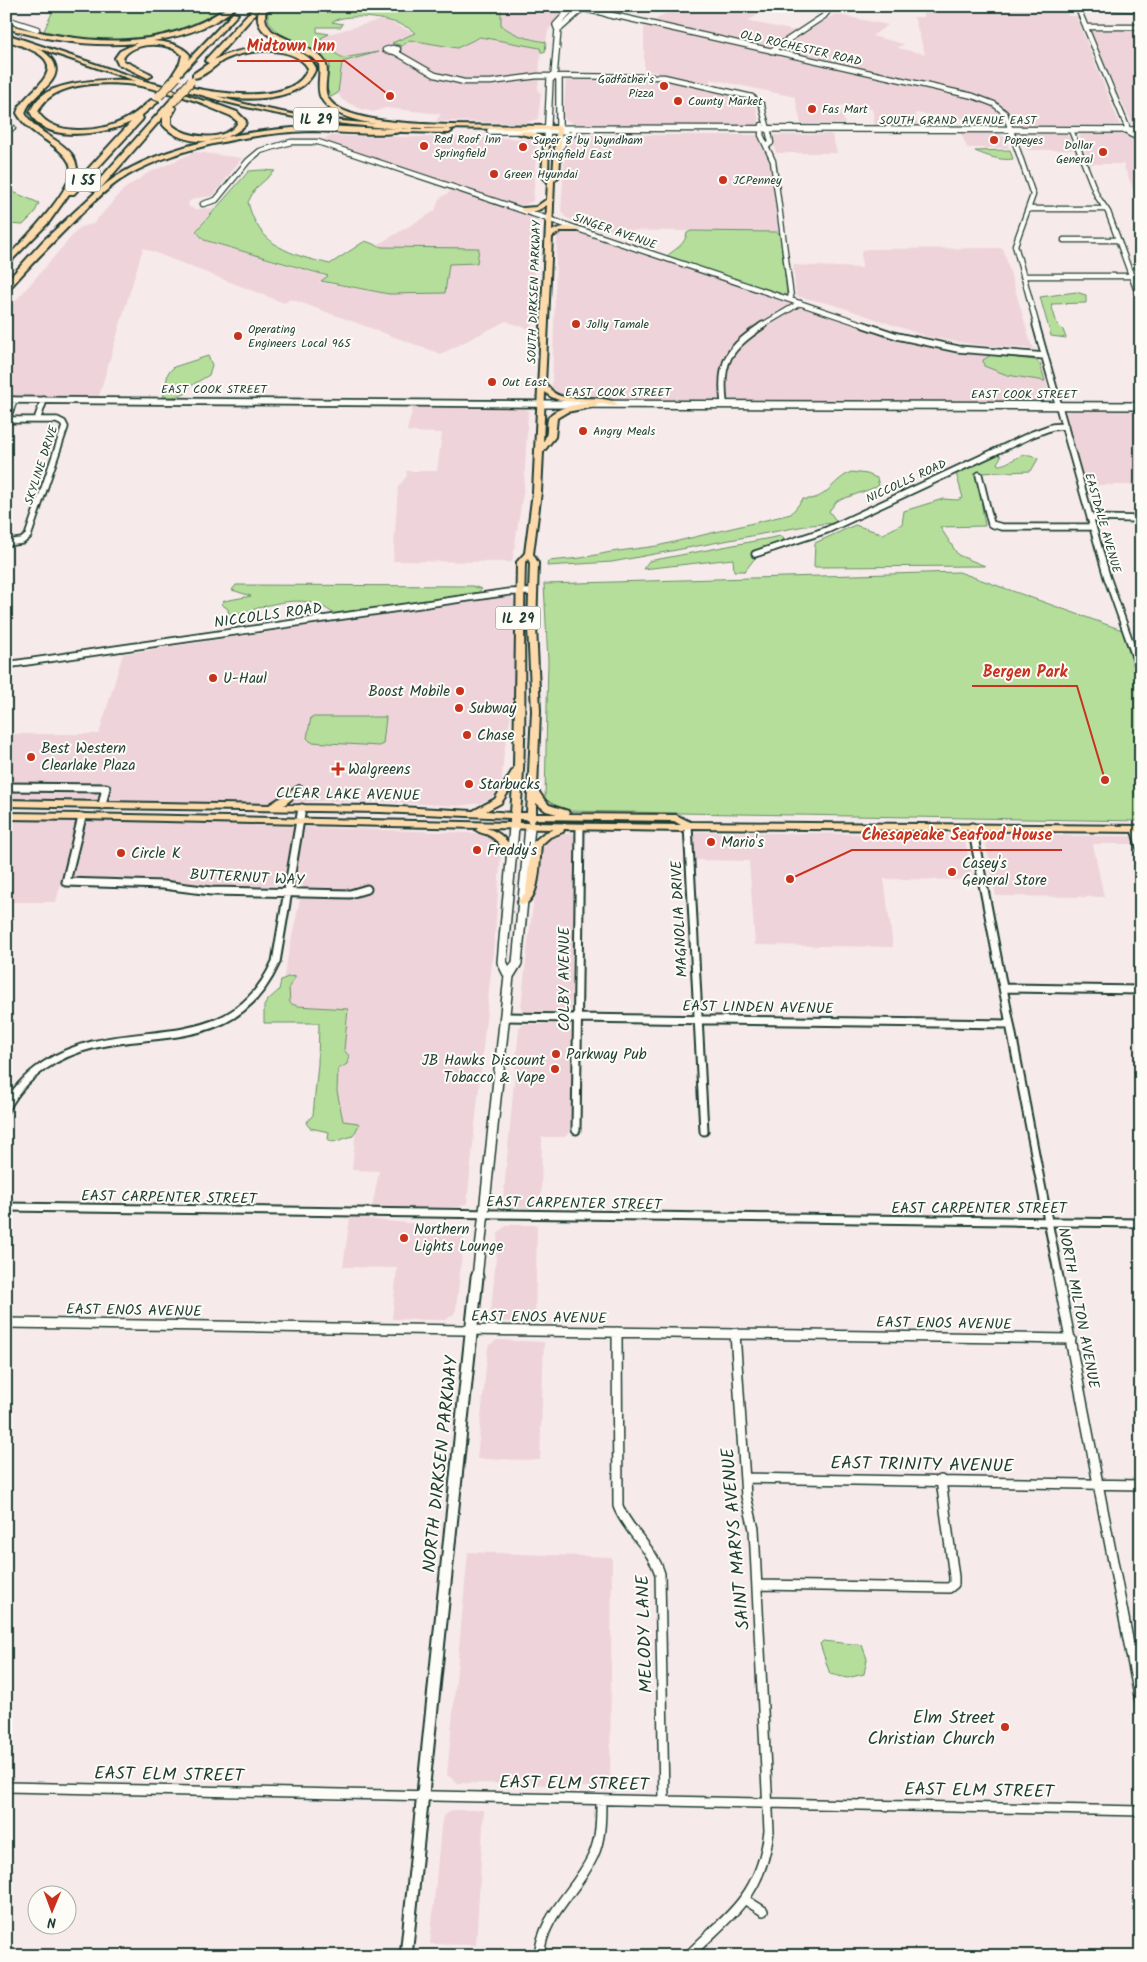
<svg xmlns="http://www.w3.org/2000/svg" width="1147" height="1962" viewBox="0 0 1147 1962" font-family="Kalam,sans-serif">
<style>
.built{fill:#eed4da}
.green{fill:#b5de9b;stroke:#6a8e68}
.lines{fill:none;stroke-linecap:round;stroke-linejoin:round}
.minor-far3-casing{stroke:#1f3d34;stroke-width:7}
.minor-far2-casing{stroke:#1f3d34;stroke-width:9}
.minor-far1-casing{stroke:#1f3d34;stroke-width:11}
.minor-casing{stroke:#1f3d34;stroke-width:12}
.tertiary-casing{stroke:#1f3d34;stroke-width:10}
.secondary-far2-casing{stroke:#1f3d34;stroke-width:8}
.secondary-far1-casing{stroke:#1f3d34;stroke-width:12}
.secondary-casing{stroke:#1f3d34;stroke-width:15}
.primary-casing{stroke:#1f3d34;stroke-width:4}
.trunk-casing{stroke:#1f3d34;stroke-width:4}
.motorway-casing{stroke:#1f3d34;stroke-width:4}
.minor-far3{stroke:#fdfcf7;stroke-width:4.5}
.minor-far2{stroke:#fdfcf7;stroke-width:5.5}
.minor-far1{stroke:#fdfcf7;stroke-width:7}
.minor{stroke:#fdfcf7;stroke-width:9}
.tertiary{stroke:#fdfcf7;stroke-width:7}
.secondary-far2{stroke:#fdfcf7;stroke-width:5.5}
.secondary-far1{stroke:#fdfcf7;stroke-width:9}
.secondary{stroke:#fdfcf7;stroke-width:11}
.primary{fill:#fedbac;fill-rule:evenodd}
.trunk{fill:#fedbac;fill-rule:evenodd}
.motorway{fill:#fedbac;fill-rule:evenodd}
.motorway-bridge-casing{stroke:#1f3d34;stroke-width:10;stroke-linecap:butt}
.motorway-bridge{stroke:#fedbac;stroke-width:8}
.poi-dot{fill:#c8321e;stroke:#fdfcf7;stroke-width:2}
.labels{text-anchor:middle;stroke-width:4;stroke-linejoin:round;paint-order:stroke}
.far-street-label{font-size:12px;fill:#1f3d34;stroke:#fdfcf7}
.far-poi-label{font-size:12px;fill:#1f3d34;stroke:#fdfcf7;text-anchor:start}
.shield{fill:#fdfcf7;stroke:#62766e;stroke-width:1}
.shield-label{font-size:14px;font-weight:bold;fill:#1f3d34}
.street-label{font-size:15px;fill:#1f3d34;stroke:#fdfcf7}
.poi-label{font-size:15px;fill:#1f3d34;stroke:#fdfcf7;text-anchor:start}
.near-street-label{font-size:18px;fill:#1f3d34;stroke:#fdfcf7}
.near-poi-label{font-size:18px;fill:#1f3d34;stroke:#fdfcf7;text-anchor:end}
.leader{fill:none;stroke:#c8321e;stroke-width:2}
.callout-dot{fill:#c8321e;stroke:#fdfcf7;stroke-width:2}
.callout-label{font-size:16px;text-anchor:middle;font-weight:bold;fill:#c8321e;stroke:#fdfcf7;stroke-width:4;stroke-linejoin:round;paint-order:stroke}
</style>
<rect width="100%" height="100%" fill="#f6eaea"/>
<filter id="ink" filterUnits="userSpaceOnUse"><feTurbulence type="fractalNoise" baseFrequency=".02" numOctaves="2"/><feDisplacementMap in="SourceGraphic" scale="10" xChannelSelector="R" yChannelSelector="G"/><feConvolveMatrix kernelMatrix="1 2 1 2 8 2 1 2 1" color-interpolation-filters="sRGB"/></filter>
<g filter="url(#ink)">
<path class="built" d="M501,6H571L553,23L548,31L546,42L511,33L501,25Z
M676,6H770L748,21L805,33L835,14L888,25L872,36L904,44L898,48L925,54L914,17H923V6H1064L1068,16H1076L1120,125L1022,126L915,113L918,126H875L872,109L840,105L845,124H801L795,97L710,79V83L644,70V28Z
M380,20L388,21L415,33L402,38L457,48L480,37L541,48L538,91L541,93L538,119L525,123L436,121L441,114L385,108L374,112L361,109L342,100L338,93L343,58L323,46L321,38L329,34Z
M1141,28V126H1133L1089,30Z
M566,78H656L746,97L756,105L759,124L753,127L574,124L563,118Z
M961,133H997L1005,137L1009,148H967Z
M830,134L832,135L837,153H776L773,135Z
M1023,134H1065L1068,135L1074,150H1027L1021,135Z
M1081,134H1124L1132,140H1141V208L1123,164H1090L1079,135Z
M578,135H759L762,148L768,152L770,157L781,232L599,230L577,223L565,217L561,211L565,153L568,140Z
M329,136L507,138L532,140L537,142L533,201L520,207L322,141Z
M195,152L242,158L213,196L196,198L188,202L189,207L195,209L215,208L195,231L203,240L327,277L319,282L389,294L382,247L377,245L435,211L439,199L453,190L530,216L537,222L531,330L506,321L441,354L291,299L284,303L143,248L98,399H6V312L80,227L93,224L124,189L148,173Z
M563,229L579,231L907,341L961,352L1036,359L1042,363L1050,398L1040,401L578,399L560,397L552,391V385L557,234Z
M1003,248L1031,344L1035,349L977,345L928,337L835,305L796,296L793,265L862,268L861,253L862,250L867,249Z
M414,404L516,407L526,408L528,411L524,487L512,562L393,561L398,487L407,476L406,471H437L442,433L409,432L407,430Z
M1073,410H1141V485H1085L1066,418V412Z
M504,596L513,598L515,605V693L504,751L501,790L498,794L481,803L458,806L389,802L326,801L254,804L6,798V734H99L123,654Z
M6,821H135L472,833L484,834L496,841L501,852L495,933L467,1203L459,1207L372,1208L379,1171L352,1170L356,1128L321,1127L340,1014L276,1013L303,885H274L234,888L209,887L170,881L62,879L56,902H6Z
M696,832L964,835L973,880L884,879L893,947L755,945L749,861L694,860V836Z
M573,833L576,837V858L571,1012H525L521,1008L528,942L541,848L545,842L554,836Z
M984,835L1131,836L1135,844H1093L1104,897L996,896Z
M523,1024H570L575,1031L570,1131L565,1137H542L541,1208L511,1207L503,1201L519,1028Z
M350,1217L407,1223L454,1225L461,1227L464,1235L456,1310L453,1315L445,1320L392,1319L397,1268L343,1267Z
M508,1225H537L535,1324L500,1321L494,1318L491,1312L498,1234L502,1229Z
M497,1340L544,1342L540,1460L477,1459L488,1346Z
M468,1552L612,1557L610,1789L534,1784L458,1783L447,1775Z
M453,1810H484L476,1945L430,1944L441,1827L443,1816Z"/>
<path class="green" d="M55,6H230L206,22L167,35L111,40L61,37L43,33Z
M269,6H501V25C515,36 529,39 546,42L545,52H541L540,48L480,37L457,48L410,40L402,46L392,43L415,33C403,19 347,11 332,22L343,24L341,27H317V32L329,34L321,38L323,46L343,58L378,52L342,62L338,93L331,97L326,87L330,64C322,57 313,51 304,46C287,37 262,30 269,6Z
M1010,150L1013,159C1000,161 987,156 975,151Z
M262,170L275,171L255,189L248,202C258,246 291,255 330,264L365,241L382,247L479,248L477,263L449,264L445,293L389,294L321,281L328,276L204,240L196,231L249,171Z
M6,189L39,203L34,214L23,225L6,224Z
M691,231L777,232L780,234L787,294L780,295L667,256C675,249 685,245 687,233Z
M1076,292L1086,295V303L1051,304L1057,324L1063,330L1066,338L1051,336L1040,297Z
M991,355L1035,360L1040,364L1045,381L1007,375L984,366L983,360Z
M208,356L212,365L209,375L189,387L185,394L173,397H162L164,395L168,373L174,367Z
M999,454L1001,457L997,463L998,465C1011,465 1024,447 1038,459L1031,471L977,473L985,526L940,527L958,555L985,566L814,567L815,543L855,525L883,534L902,524L904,511L943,499L957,500L963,498L956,473Z
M851,472L867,474L877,478L879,486L837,501L829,511L837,522L835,523L810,525L612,562L547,566L548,561L581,558L611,552L657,546L791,514L803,499C827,501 830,482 851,472Z
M781,536L784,539L779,543L753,551L755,558L745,571H734L733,559L643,569L649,561Z
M959,572L1122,630L1141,691V821L565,811L545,799L548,661L544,584Z
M236,585L472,586L482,589L477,593L336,615C331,612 325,607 319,605C291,594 255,609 229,618L228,609L221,604L224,601L251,596L232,590Z
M311,717H386L383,744L379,746L311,742L307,738Z
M296,976L289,987L290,1003L297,1006L348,1009L344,1050L349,1056L347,1064L338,1069L337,1091L343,1121L358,1123L359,1125L353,1136L333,1142L328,1139L329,1132L310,1128L306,1123L313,1115L318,1064L319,1023H264V1006L267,1001L279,990L281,980L288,977Z
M823,1641L862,1645L867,1659L864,1674L847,1678L830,1674L820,1644Z"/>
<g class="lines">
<g class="minor-far3-casing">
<path id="minor-far3" d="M571,6L597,12
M1077,6L1130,134L1141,139
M1115,8L1141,9
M608,14L973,96L994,104L1005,113L1033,195L1015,245L1037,326
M6,19L37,29
M1086,27H1141
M392,48L398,49L395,52L385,50Z
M771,51L824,16L832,6
M395,52L435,75L464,82H491L538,76L664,77L752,97L762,105C764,119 769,129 771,143L767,146
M762,125L761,135L773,161L791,297L788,299
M6,128H13
M1071,130L1097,196L1108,212L1141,302
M203,204L216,200L248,161L260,151L291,142H318L868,326
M1029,209H1105
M1064,240H1118
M1023,276H1132
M761,326L800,303"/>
</g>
<g class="minor-far2-casing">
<path id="minor-far2" d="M864,325L897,336L958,349L1045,356
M1036,325L1107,577L1141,673
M6,400L541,404
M724,403C719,361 728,349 763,325
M6,420H57L63,423L65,427L28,536L22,541L6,543
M37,420L44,400
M6,421L14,400
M979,475L991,524L1002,527H1093
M1091,518L1141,519
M755,554L827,530L1033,434L1052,427L1065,426
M6,665L509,592H533"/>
</g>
<g class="minor-far1-casing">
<path id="minor-far1" d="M6,787L106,788L102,805
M82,817L66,882L163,885L211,891L350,894L367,889
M688,825L704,1131
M972,827L1059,1278
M1135,829L1141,849
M1004,988L1141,990
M505,1017L1010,1024
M6,1108C15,1090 28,1077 44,1066C122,1012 228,1069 276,962L302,808
M576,1130L580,828
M6,1207L1141,1223"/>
</g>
<g class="minor-casing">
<path id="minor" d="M1058,1277L1141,1706
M6,1323L1071,1339
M617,1332L618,1506C628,1532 652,1547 660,1574L664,1800
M745,1478L1141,1485
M757,1585L949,1588L954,1584V1577L941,1480
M6,1787L1141,1811
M744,1899L763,1911
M539,1956C543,1913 576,1893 593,1856C601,1839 601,1819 601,1800
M688,1956C732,1912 761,1897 769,1831L754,1529L746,1496L735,1333"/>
</g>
<g class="tertiary-casing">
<path id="tertiary" d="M541,404L1141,406"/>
</g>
<g class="secondary-far2-casing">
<path id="secondary-far2" d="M589,6L592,9L613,16
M558,30L585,6
M554,76L559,79V128L1141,130
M490,131H566
M547,142L550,80L554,76L558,30L556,25L574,6
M558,149L562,145L563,138L574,133"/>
</g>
<g class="secondary-far1-casing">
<path id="secondary-far1" d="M509,976L502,962L514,827
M477,1278L509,976L517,963L530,827"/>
</g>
<g class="secondary-casing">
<path id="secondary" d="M406,1956L477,1277"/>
</g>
<g class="primary-casing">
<path id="primary" d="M190,88C217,96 244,105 272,110C318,120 364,124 411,125L414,127L411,129C334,126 261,114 188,91V89Z
M443,125L559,126L562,128L559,176L554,181L552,231C560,226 573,225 581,229L578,231H561L552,237L545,384C548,386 551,390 554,393C568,403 601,393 618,404L614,406L597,403V406L567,412L557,418L555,437L543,452L541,492L533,554L538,563L536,627L540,711L537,789L543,798L549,805L568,811L569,814L676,815L690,822L1141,826V832L690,828L682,831L564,829L563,832L550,837L541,845C539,861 541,899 523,905L518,902L526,892L531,844L544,833L554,829L486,828C501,832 509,842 516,855L511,858L508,857C502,848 498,840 488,835C483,833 480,833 476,830L478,828L79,819L77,817L79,815L82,814L510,823V818L381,812L102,808L97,805L102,802L269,805L299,786L304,789L302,791L284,805L381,806L473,811L495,799L514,768L517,562L525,553L533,492L547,205C539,211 528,215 520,210L523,208L536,207L547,199L548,182L542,176L544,143L533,137L516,133C527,128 540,135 549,141L548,175L551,178L553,176L556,130L441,128L440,127ZM545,392C556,404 577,401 592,402C581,404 552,407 548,419C546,428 549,434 543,442ZM528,559L530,563L528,627L532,711L527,813H520C528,730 522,646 525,563ZM513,785L511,813L486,811L501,803ZM536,803L546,811L557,814H536ZM519,819H526L529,823H519ZM536,819L674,821L681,825L533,823Z
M404,129H449L452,131L449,133L402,132L401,131Z"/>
</g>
<g class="trunk-casing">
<path id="trunk" d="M8,36H12L210,103L205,104L8,38Z"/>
</g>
<g class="motorway-casing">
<path id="motorway" d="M229,6H237C214,27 183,36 153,41C167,42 180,44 190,55L188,60L233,13L238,14L172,84L168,82L180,63L182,55C169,41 134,41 123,58L124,61L151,74L152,76L148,78L118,64L115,58L120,51L137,43C92,47 49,41 6,28V24C82,44 161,54 229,6Z
M255,6H267C264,17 264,22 272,31C286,40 311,47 322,58C333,70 321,85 328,98C342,124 426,124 452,125L456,127L452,129C422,128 336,129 321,98C316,88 321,75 319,64C305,45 249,42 259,10L214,60C235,48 289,40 309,58C312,61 314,65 316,68C300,112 216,98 181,90L180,88L184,86C215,93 295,107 308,68C293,44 246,49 224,60C215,65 203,78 193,78V74L209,63L205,61L206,59Z
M6,35C25,41 72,57 50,83C41,93 29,100 25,113C40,142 85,141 76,182L131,122C109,133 56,142 37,122C34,120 32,115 30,112C34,104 37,99 44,94C70,77 150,74 176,92L172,94C157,90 142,85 126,84C99,82 50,83 38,112C53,137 99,132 122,121C133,116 142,108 151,100L158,102L141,116L143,118L142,120L74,194H69L49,222L6,266V259C22,241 71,193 71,170C71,164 67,158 62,153C47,138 28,133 17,113C20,103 26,98 33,91C68,59 35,51 6,40Z
M171,99L178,101L173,106L176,108L171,117V124C186,139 227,143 238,122L231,116L204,105L203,103L207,101L237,112L246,121L245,125C225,146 182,147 163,125V117L100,189C148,146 246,130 309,127C340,125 370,130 401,128L405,130C393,138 329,131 311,131C253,133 169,148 120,180C104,191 89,206 75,220C52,243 30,265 9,289H6V282L43,241L97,191L91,189Z
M6,800L102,802L108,805L102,808L6,806Z
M6,813L82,814L88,817L82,820L6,819Z"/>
</g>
<use href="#minor-far3" class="minor-far3"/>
<use href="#minor-far2" class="minor-far2"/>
<use href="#minor-far1" class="minor-far1"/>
<use href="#minor" class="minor"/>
<use href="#tertiary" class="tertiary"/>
<use href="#secondary-far2" class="secondary-far2"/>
<use href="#secondary-far1" class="secondary-far1"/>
<use href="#secondary" class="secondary"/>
<use href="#primary" class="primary"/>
<use href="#trunk" class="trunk"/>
<use href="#motorway" class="motorway"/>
<g class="motorway-bridge-casing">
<path id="motorway-bridge" d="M159,96L177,77
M174,101L191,81"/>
</g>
<use href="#motorway-bridge" class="motorway-bridge"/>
</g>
</g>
<g class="poi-dot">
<circle cx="664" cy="86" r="5"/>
<circle cx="678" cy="101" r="5"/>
<circle cx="812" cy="109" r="5"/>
<circle cx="994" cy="140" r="5"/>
<circle cx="424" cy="146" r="5"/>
<circle cx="523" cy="147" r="5"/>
<circle cx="1103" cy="152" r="5"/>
<circle cx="494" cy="174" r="5"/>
<circle cx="723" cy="180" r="5"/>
<circle cx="576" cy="324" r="5"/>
<circle cx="238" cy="336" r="5"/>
<circle cx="492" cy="382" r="5"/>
<circle cx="583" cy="431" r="5"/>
<circle cx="213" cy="678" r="5"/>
<circle cx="460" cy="691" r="5"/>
<circle cx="459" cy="708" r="5"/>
<circle cx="467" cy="735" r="5"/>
<circle cx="31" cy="757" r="5"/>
<path d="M335.5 761.5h5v5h5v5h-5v5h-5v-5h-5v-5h5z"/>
<circle cx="469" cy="784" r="5"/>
<circle cx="711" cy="842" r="5"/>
<circle cx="477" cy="850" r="5"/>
<circle cx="121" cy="853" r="5"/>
<circle cx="952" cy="872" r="5"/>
<circle cx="556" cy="1054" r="5"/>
<circle cx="555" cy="1069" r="5"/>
<circle cx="404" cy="1238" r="5"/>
<circle cx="1005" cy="1727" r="5"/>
</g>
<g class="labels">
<g class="far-street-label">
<text transform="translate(801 48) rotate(13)" y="4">OLD ROCHESTER ROAD</text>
<text x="958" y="124">SOUTH GRAND AVENUE EAST</text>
<text transform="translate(615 231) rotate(19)" y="4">SINGER AVENUE</text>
<text transform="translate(534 292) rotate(-88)" y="4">SOUTH DIRKSEN PARKWAY</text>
<text x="214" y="393">EAST COOK STREET</text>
<text x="618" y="396">EAST COOK STREET</text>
<text x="1024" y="398">EAST COOK STREET</text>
<text transform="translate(41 465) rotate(-72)" y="4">SKYLINE DRIVE</text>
<text transform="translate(906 481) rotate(-25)" y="4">NICCOLLS ROAD</text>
<text transform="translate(1103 523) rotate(74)" y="4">EASTDALE AVENUE</text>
</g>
<g class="far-poi-label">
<text x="654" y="83" text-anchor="end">Godfather's<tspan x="654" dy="14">Pizza</tspan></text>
<text x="688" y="105">County Market</text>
<text x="822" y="113">Fas Mart</text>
<text x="434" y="143">Red Roof Inn<tspan x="434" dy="14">Springfield</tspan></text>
<text x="533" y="144">Super 8 by Wyndham<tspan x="533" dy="14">Springfield East</tspan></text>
<text x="1004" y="144">Popeyes</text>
<text x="1093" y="149" text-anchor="end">Dollar<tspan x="1093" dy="14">General</tspan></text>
<text x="504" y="178">Green Hyundai</text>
<text x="733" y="184">JCPenney</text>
<text x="586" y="328">Jolly Tamale</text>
<text x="248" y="333">Operating<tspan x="248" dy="14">Engineers Local 965</tspan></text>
<text x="502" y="386">Out East</text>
<text x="593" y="435">Angry Meals</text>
</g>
<g class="shield">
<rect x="293.5" y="107.5" width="45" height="23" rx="4"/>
<rect x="65.5" y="168.5" width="35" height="23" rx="4"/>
<rect x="495.5" y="606.5" width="45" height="23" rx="4"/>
</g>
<g class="shield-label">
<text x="316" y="124">IL 29</text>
<text x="83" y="185">I 55</text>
<text x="518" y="623">IL 29</text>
</g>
<g class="street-label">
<text transform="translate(268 615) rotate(-8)" y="5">NICCOLLS ROAD</text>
<text transform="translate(348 794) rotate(1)" y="5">CLEAR LAKE AVENUE</text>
<text transform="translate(247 877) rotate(3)" y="5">BUTTERNUT WAY</text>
<text transform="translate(679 919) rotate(-93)" y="5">MAGNOLIA DRIVE</text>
<text transform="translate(564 979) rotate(-90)" y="5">COLBY AVENUE</text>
<text transform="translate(758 1007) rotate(1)" y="5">EAST LINDEN AVENUE</text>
<text transform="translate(169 1197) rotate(1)" y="5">EAST CARPENTER STREET</text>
<text transform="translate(574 1203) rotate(1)" y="5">EAST CARPENTER STREET</text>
<text x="979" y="1213">EAST CARPENTER STREET</text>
<text transform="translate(1079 1308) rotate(79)" y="5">NORTH MILTON AVENUE</text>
<text transform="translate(134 1310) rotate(1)" y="5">EAST ENOS AVENUE</text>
<text transform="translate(539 1317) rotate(1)" y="5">EAST ENOS AVENUE</text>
<text transform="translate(944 1323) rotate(1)" y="5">EAST ENOS AVENUE</text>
</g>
<g class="poi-label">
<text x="223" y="683">U-Haul</text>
<text x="450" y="696" text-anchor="end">Boost Mobile</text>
<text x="469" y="713">Subway</text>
<text x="477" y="740">Chase</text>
<text x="41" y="753">Best Western<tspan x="41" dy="17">Clearlake Plaza</tspan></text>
<text x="348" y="774">Walgreens</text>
<text x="479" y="789">Starbucks</text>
<text x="721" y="847">Mario's</text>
<text x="487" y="855">Freddy's</text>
<text x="131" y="858">Circle K</text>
<text x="962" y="868">Casey's<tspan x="962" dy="17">General Store</tspan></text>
<text x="566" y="1059">Parkway Pub</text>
<text x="545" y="1065" text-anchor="end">JB Hawks Discount<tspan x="545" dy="17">Tobacco &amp; Vape</tspan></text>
<text x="414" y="1234">Northern<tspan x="414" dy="17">Lights Lounge</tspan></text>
</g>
<g class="near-street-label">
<text transform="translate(440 1464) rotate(-84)" y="6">NORTH DIRKSEN PARKWAY</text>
<text transform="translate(922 1464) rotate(1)" y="6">EAST TRINITY AVENUE</text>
<text transform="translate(735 1539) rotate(-95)" y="6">SAINT MARYS AVENUE</text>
<text transform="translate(644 1634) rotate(-92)" y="6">MELODY LANE</text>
<text transform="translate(169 1774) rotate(1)" y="6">EAST ELM STREET</text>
<text transform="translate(574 1783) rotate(1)" y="6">EAST ELM STREET</text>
<text transform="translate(979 1790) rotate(1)" y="6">EAST ELM STREET</text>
</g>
<g class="near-poi-label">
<text x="995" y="1723">Elm Street<tspan x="995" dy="21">Christian Church</tspan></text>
</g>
</g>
<path class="leader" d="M390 96L345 61H237M1105 780L1077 686H972M790 879L852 850H1062"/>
<g class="callout-dot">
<circle cx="390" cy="96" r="5"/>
<circle cx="1105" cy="780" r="5"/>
<circle cx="790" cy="879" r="5"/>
</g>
<g class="callout-label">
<text x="291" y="51">Midtown Inn</text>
<text x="1025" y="677">Bergen Park</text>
<text x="957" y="840">Chesapeake Seafood House</text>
</g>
<rect width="1147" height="1962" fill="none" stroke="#fdfcf7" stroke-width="25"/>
<rect x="12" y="12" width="1122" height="1937" fill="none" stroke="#1f3d34" stroke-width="2" filter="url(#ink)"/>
<g transform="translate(52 1910) rotate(181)"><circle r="24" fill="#fdfcf7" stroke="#a4b0a9"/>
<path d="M0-4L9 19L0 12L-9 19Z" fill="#c8321e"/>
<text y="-8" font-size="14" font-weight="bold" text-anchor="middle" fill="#1f3d34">N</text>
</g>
</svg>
